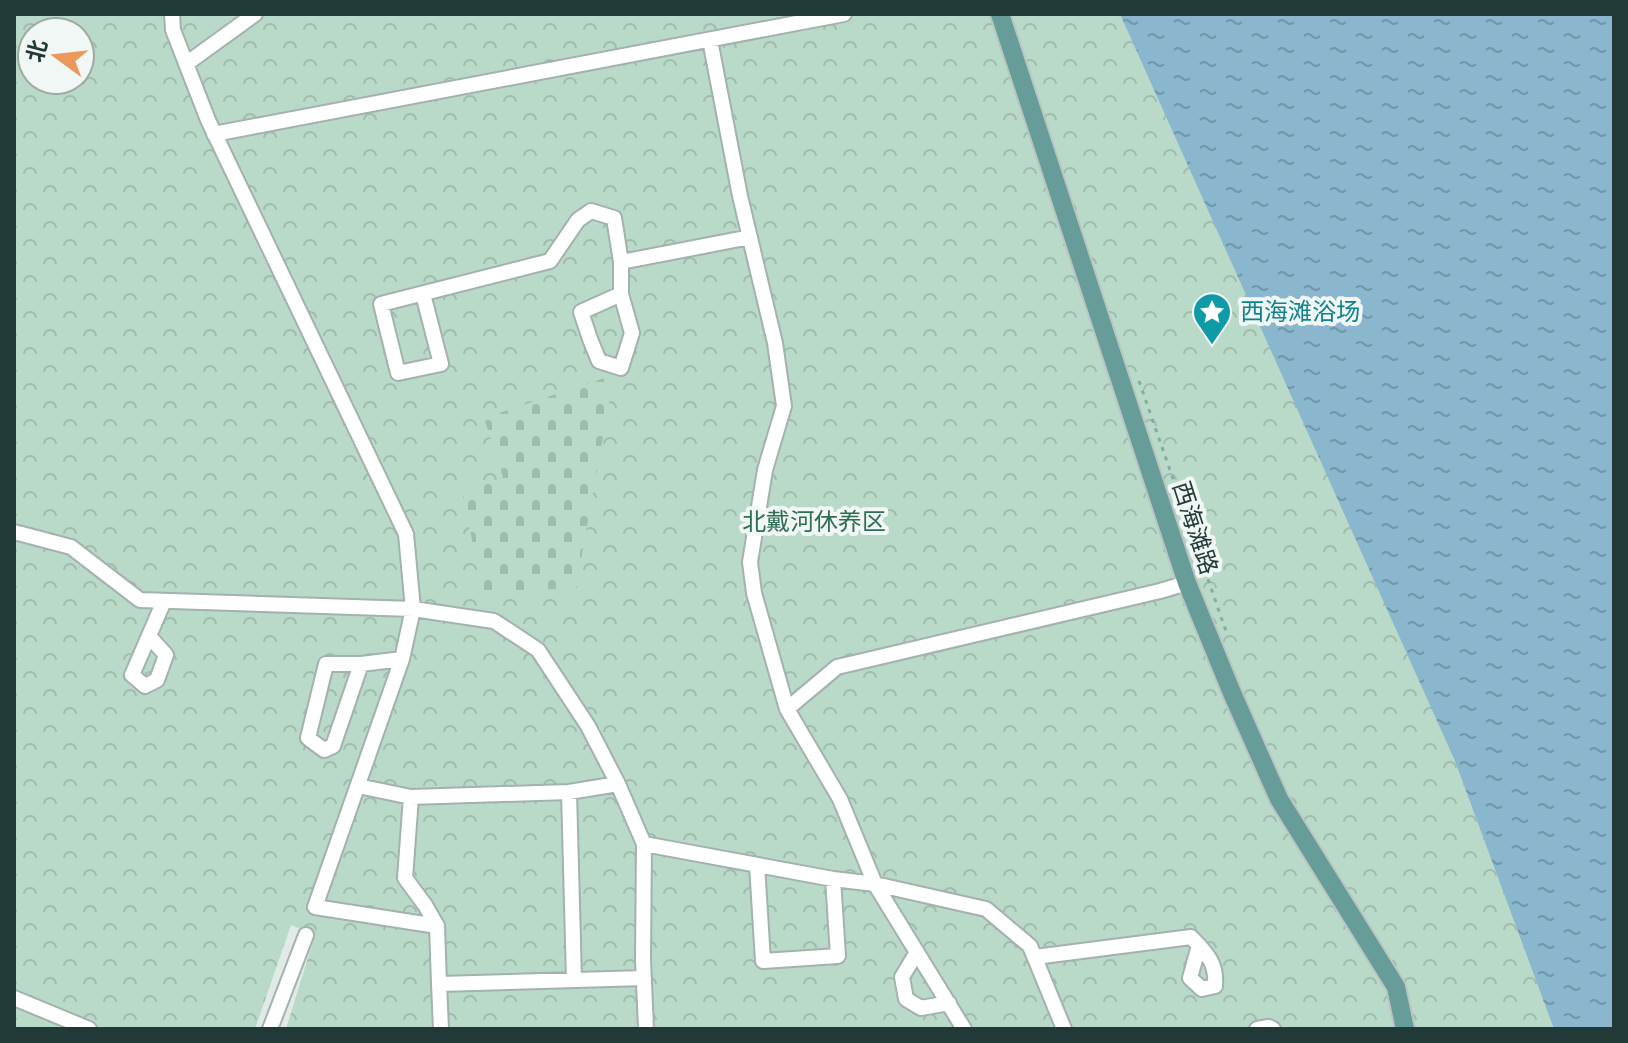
<svg xmlns="http://www.w3.org/2000/svg" width="1628" height="1043" viewBox="0 0 1628 1043" font-family="'DM Sans','Noto Sans SC',sans-serif">
<style>
.forest{fill:url(#forest-crowns);fill-rule:evenodd}
.cemetery{fill:url(#cemetery-stones)}
.water{fill:url(#water-ripples)}
.lines{fill:none;stroke-linecap:round;stroke-linejoin:round}
.minor-casing{stroke:#a3b1af;stroke-width:18}
.major-casing{stroke:#bcc4c3;stroke-width:22}
.path{stroke:#82aca6;stroke-width:3;stroke-dasharray:4 6;stroke-linecap:butt}
.minor{stroke:#fff;stroke-width:14}
.major{stroke:#669d99;stroke-width:18}
.labels{text-anchor:middle;stroke-width:8;stroke-linejoin:round;paint-order:stroke}
.culture-label{font-size:24px;fill:#0d838f;stroke:#f0f7f4;text-anchor:start}
.park-label{font-size:24px;fill:#2e6e52;stroke:#f0f7f4}
.street-label{font-size:24px;fill:#213937;stroke:#f0f7f4}
</style>
<defs>
<pattern id="forest-crowns" width="20" height="18" patternUnits="userSpaceOnUse" patternTransform="scale(2)"><rect width="20" height="18" fill="#b9dac8"/><path d="M2 6a3 3 0 1 1 6 0M12 15a3 3 0 1 1 6 0" fill="none" stroke="#9fbcac"/></pattern>
<pattern id="cemetery-stones" width="16" height="16" patternUnits="userSpaceOnUse" patternTransform="scale(2)"><rect width="16" height="16" fill="#b9dac8"/><path d="M2 7V4a2 2 0 0 1 4 0v3zM10 15v-3a2 2 0 0 1 4 0v3z" fill="#9fbcac"/></pattern>
<pattern id="water-ripples" width="26" height="14" patternUnits="userSpaceOnUse" patternTransform="scale(2)"><rect width="26" height="14" fill="#8ab7cd"/><path d="M2 4q2-2 4 0t4 0M15 11q2-2 4 0t4 0" fill="none" stroke="#7096a7"/></pattern>
</defs>
<rect width="100%" height="100%" fill="#e0eae7"/>
<path class="forest" d="M14,14H1614V1029H286L315,935L291,925L255,1029H14ZM32,32H80V80H32Z"/>
<path class="cemetery" d="M614,375L576,588L482,593L463,493L503,477L484,418Z"/>
<path class="water" d="M1120,14H1614V1029H1554L1455,761Z"/>
<g class="lines">
<g class="minor-casing">
<path id="minor" d="M172,14L173,30L208,120L406,534L413,609L402,659L315,907L437,926L439,984L644,978
M710,40L740,196L775,343L784,406L765,470L750,562L754,593L787,709L840,799L875,884L964,1029
M186,64L255,14
M214,134L844,14
M621,262L750,237
M423,294L441,364L398,373L381,304L550,261L578,220L591,211L614,218L621,262V294L581,312L590,339L599,361L621,368L632,333L621,294
M14,532L71,547L140,600L413,609L494,621L538,650L588,726L618,784L644,844L643,960L646,1029
M149,636L166,655L157,680L145,686L132,675L164,601
M361,664L333,746L324,750L308,738L326,664H361L402,659
M787,709L837,667L1160,591L1187,583
M358,786L411,797L569,792L618,784
M569,792L574,980
M411,797L405,878L425,905L437,926
M644,844L833,879L875,884L986,909L1030,946L1064,1029
M757,865L763,961L838,956L833,879
M917,952L902,977L906,999L921,1008L949,1003
M1035,957L1191,937C1206,953 1217,962 1215,986L1202,989L1190,978L1199,945
M439,984L441,1029
M14,998L89,1029
M270,1029L306,935
M1257,1029L1269,1027L1273,1029"/>
</g>
<g class="major-casing">
<path id="major" d="M1000,14L1187,583L1232,693L1279,799L1396,987L1405,1029"/>
</g>
<path class="path" d="M1139,381L1227,634"/>
<use href="#minor" class="minor"/>
<use href="#major" class="major"/>
</g>
<defs>
<g id="sight-pin" transform="scale(2)"><path d="M0 17L-7.5 6A9.5 9.5 0 1 1 7.5 6Z" fill="#0f9aa8" stroke="#f0f7f4"/><path d="M0-6L1.8-2.2L6-1.7L2.9 1.2L3.7 5.4L0 3.3L-3.7 5.4L-2.9 1.2L-6-1.7L-1.8-2.2Z" fill="#fff"/></g>
</defs>
<g fill-rule="evenodd">
<use href="#sight-pin" x="1212" y="312"/>
</g>
<g class="labels">
<g class="culture-label">
<text x="1240" y="320">西海滩浴场</text>
</g>
<g class="park-label">
<text x="814" y="530">北戴河休养区</text>
</g>
<g class="street-label">
<text transform="translate(1195 528) rotate(72)" y="8">西海滩路</text>
</g>
</g>
<rect width="1628" height="1043" fill="none" stroke="#213937" stroke-width="32"/>
<g transform="translate(56 56) rotate(285)"><circle r="38" fill="#f0f7f4" stroke="#9daba8" stroke-width="2"/>
<path d="M0-6L14 30L0 20L-14 30Z" fill="#eb985d"/>
<text y="-12" font-size="22" font-weight="bold" text-anchor="middle" fill="#213937">北</text>
</g>
</svg>
